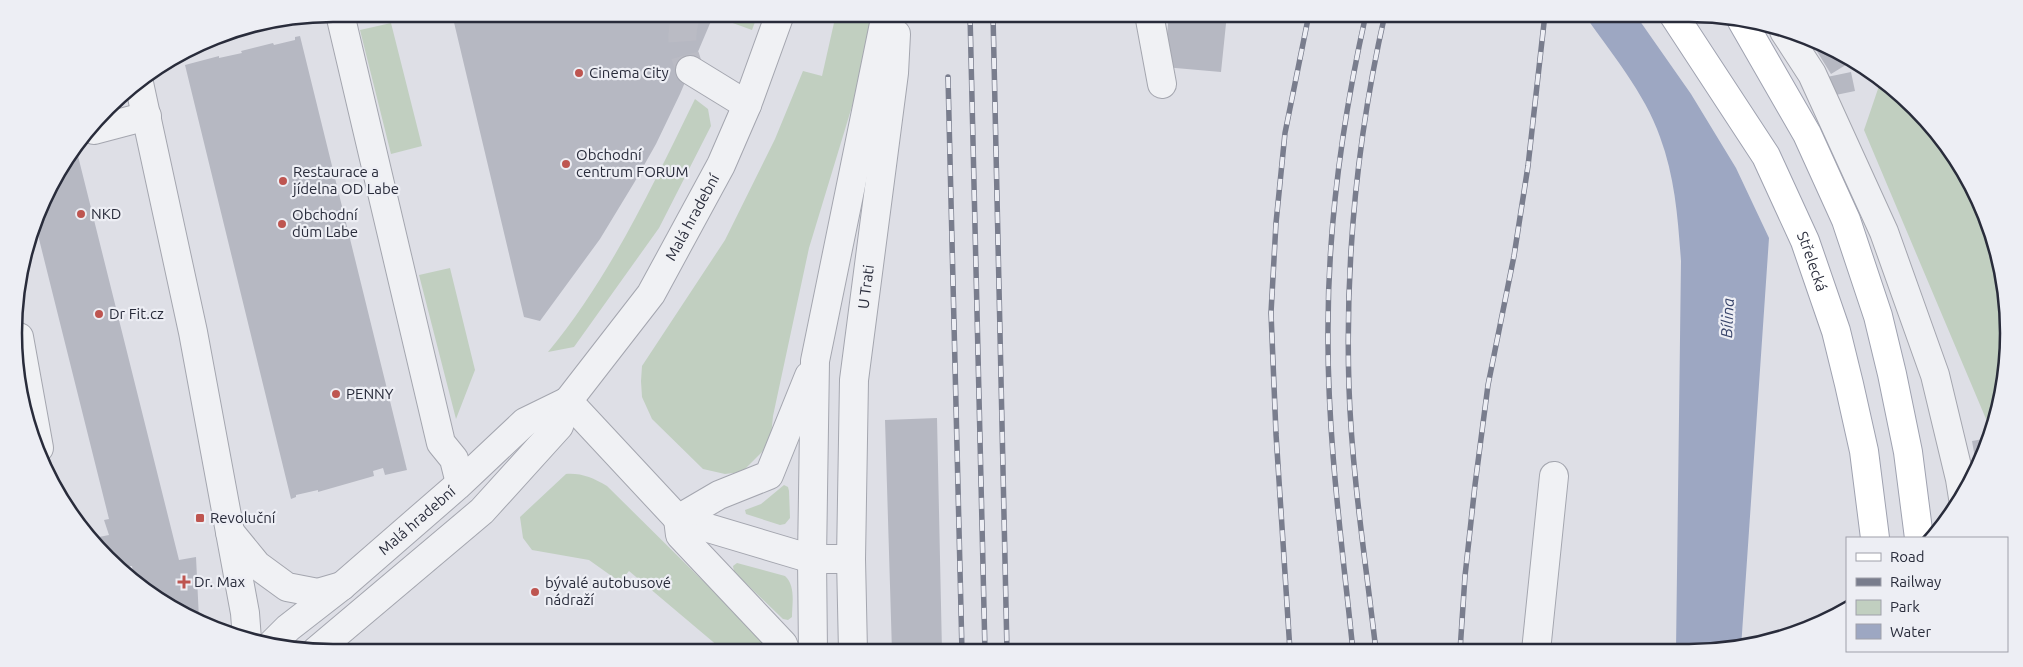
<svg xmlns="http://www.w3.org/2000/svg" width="2023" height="667" viewBox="0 0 2023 667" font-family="Ubuntu,sans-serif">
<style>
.green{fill:#c1cfc0}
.water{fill:#9da7c2}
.building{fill:#b6b8c2}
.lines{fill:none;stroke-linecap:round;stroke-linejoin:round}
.minor-tunnel{stroke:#babbc4;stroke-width:28;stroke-dasharray:28 14;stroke-linecap:butt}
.minor-casing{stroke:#a4a6af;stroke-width:30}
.major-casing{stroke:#9fa2b0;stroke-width:30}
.minor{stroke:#f0f1f4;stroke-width:28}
.major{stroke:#fff;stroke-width:28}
.rail-casing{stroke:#797d8d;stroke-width:5.5}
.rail{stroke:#edeef4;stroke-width:4;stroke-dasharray:11;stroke-linecap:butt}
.poi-dot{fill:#be5550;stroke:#edeef4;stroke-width:2}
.labels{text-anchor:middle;stroke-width:4.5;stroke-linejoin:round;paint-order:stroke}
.poi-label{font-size:15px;fill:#292c3b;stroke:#edeef4;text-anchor:start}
.street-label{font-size:15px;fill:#292c3b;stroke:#edeef4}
.water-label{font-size:16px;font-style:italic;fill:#38446a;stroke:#edeef4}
.rim{fill:none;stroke:#292c3b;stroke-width:2.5}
</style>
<rect width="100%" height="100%" fill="#dedfe6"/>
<path class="green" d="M732,14H758L752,30L730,22Z
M836,14H880L809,248L773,416L771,436L762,452L742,472L725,474L703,469L652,419L642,397L641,381L642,366L725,240L775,139L803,71L822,76Z
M391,23L422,146L391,154L360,30Z
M1876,76L1884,80L1966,173L2006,291L1998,416L1996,423L1986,419L1864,130L1880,83Z
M695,99L708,109L711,126L659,228L574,347L548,352C610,277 652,187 695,99Z
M450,268L475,370L456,419L419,275Z
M566,474C582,473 593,478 607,486L775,652H725L629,571L620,582L589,560L532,550L523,538L520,517Z
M784,485L788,487L789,491L790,518L785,524L780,525L746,514L745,510L761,504Z
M737,563L785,576C796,586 792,604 792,617L788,620L783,619L734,572L733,566Z"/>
<path class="water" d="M1584,14H1635L1691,94L1736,168L1769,238L1741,648L1731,651H1676L1681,261C1678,219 1675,177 1660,137C1645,93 1610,52 1584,14Z"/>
<path class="building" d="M452,14H714L680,94L656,144L634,183L600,239L540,321L524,317Z
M1169,14H1227L1221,72L1164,67Z
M300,36L407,470L385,475L383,468L373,471L374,476L318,492V490L296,495V497L291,499L185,65L219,56V58L242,53L241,51L273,43L274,45L295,40V37Z
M1813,45L1849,63L1831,74Z
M1851,72L1855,91L1831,96L1827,77Z
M77,152L179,560L196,557L199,619L156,599L134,578L132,566L123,567L94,538L109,535L104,520L109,519L36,227L47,192Z
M937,418L942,652H892L885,420Z
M1989,438L1980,461L1977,469L1972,441Z"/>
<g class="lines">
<path class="minor-tunnel" d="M687,14C679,36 682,49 690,70"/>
<g class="minor-casing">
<g id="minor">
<path d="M340,14L441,443L454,459L458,475"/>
<path d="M1149,14L1162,84"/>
<path d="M1784,31L1812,74L1884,232L1935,375L1960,479L1963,498"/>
<path d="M690,70L747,105"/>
<path d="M139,83L193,332L245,613L247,640"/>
<path d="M94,130L147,116"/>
<path d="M19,337L39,448"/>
<path d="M568,401L678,519L812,559H851"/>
<path d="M678,519L719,495L769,475L809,376"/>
<path d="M678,519L680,535L783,644L786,652"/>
<path d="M230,532L257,565L287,587L318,593L342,586"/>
<path id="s1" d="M271,645L288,628L342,586L457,486L525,422L568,401"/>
<path id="s2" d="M316,651L482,511L559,426L568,401L651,294L721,165L747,105L780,14"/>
<path d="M1536,651L1554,476"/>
<path d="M813,652L812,559L815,361L886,14"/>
<path id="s3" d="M853,652L851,559L854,380L894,73L896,34"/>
</g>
</g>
<g class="major-casing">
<g id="major">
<path id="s4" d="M1673,14L1766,156L1805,241L1836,331L1849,384L1864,451L1875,538"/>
<path d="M1742,21L1807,134L1846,220L1878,316L1892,374L1908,452L1919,538"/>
</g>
</g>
<use href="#minor" class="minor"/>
<use href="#major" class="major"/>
<g class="rail-casing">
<path id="rail" d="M970,14L985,652
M993,14L1007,652
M948,77L962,652
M1290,651L1276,434L1271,313L1276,223L1285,133L1309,14
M1353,651C1342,544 1327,436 1328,328C1328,222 1343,117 1366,14
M1376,651C1366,564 1352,476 1349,388C1345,262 1357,137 1385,14
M1460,651L1465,576L1475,485L1488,385L1514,256L1528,166L1545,14"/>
</g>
<use href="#rail" class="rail"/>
</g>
<g class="poi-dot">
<circle cx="579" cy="73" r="5"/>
<circle cx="566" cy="164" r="5"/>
<circle cx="283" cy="181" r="5"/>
<circle cx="81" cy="214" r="5"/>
<circle cx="282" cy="224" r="5"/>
<circle cx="99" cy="314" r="5"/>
<circle cx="336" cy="394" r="5"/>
<rect x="195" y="513" width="10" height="10" rx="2.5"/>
<path d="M181.5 574.5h5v5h5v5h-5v5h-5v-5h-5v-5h5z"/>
<circle cx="535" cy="592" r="5"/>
</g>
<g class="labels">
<g class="poi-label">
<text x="589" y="78">Cinema City</text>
<text x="576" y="160">Obchodní<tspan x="576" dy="17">centrum FORUM</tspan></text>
<text x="293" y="177">Restaurace a<tspan x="293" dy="17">jídelna OD Labe</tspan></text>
<text x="91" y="219">NKD</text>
<text x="292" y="220">Obchodní<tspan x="292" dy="17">dům Labe</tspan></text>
<text x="109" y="319">Dr Fit.cz</text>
<text x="346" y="399">PENNY</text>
<text x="210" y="523">Revoluční</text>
<text x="194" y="587">Dr. Max</text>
<text x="545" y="588">bývalé autobusové<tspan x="545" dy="17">nádraží</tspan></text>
</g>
<g class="street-label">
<text dy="5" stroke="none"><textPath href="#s2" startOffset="581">Malá hradební</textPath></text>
<text dy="5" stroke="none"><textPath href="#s4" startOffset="285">Střelecká</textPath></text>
<text dy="5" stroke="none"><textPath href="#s3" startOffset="366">U Trati</textPath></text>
<text dy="5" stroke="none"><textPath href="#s1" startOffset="192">Malá hradební</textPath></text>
</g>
<g class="water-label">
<text transform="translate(1727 318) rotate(-87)" y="6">Bílina</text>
</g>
</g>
<path d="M0 0H2023V667H0ZM333 22H1689A311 311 0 0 1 2000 333V333A311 311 0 0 1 1689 644H333A311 311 0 0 1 22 333V333A311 311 0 0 1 333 22Z" fill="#edeef4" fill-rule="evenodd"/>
<path class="rim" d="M333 22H1689A311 311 0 0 1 2000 333V333A311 311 0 0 1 1689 644H333A311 311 0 0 1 22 333V333A311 311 0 0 1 333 22Z"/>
<rect x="1846" y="537" width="162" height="115" fill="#edeef4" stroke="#9fa0aa"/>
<rect x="1856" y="553" width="25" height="8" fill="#ffffff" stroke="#9fa0aa"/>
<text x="1890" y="562" font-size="15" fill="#292c3b">Road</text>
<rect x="1856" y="578" width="25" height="8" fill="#797d8d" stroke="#9fa0aa"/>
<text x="1890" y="587" font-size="15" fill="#292c3b">Railway</text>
<rect x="1856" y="600" width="25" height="15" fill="#c1cfc0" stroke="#9fa0aa"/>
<text x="1890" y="612" font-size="15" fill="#292c3b">Park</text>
<rect x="1856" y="624" width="25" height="15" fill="#9da7c2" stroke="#9fa0aa"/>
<text x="1890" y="637" font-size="15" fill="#292c3b">Water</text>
</svg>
